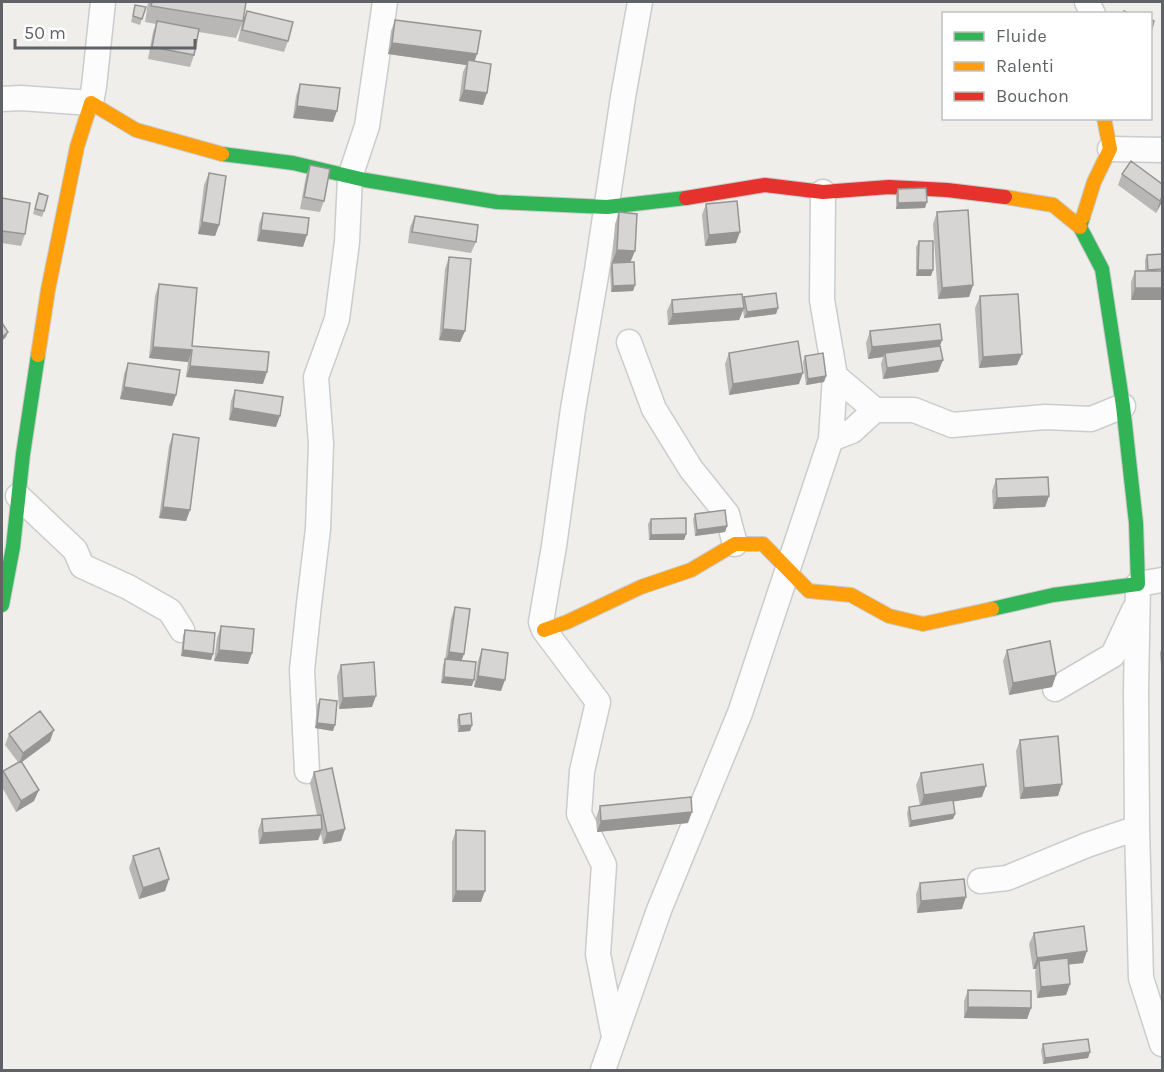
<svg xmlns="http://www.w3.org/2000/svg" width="1164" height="1072" viewBox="0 0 1164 1072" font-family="Karla,sans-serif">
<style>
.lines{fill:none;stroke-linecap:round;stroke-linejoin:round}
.street-casing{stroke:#cbcccc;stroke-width:27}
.fast-casing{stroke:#cacacb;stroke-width:16}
.slow-casing{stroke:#cacacb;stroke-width:16}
.jam-casing{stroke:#cacacb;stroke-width:16}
.street{stroke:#fdfcfc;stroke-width:24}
.fast{stroke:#30b455;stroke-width:14}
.slow{stroke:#ff9f0a;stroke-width:14}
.jam{stroke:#e5322d;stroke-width:14}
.wall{fill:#b8b7b5}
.shaded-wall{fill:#969594}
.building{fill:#d6d5d3;stroke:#969594;stroke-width:1.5}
</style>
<rect width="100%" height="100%" fill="#efeeea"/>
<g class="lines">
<g class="street-casing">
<path id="street" d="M1087,2L1093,14
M2,99L21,98L91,103L94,86L103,2
M1110,149L1162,150
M629,342L654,409L691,469L727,514L735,544
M835,376L875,410
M831,439L852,431L875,410H914L952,425L1045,417L1091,419L1123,406
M18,496L75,550L82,566L128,587L170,611L182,630
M1162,580L1138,584L1136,690L1137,828L1141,978L1162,1044
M1055,689L1113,655L1134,610
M307,771L302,670L309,604L318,529L321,444L316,377L337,319L347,242L350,177L367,126L385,2
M980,881L1007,878L1087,845L1137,828
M614,1037L598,954L604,865L579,814L582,771L598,702L544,630L541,622L554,546L573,409L597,270L623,97L640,2
M603,1070L659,910L740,713L831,439L835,376L822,300L823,192"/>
</g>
<g class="fast-casing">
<path id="fast" d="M222,154L293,163L365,180L497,202L607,207L686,198
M2,605L13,547L23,454L38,355
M992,609L1053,595L1138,584L1136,523L1123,406L1102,269L1080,227L1083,217"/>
</g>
<g class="slow-casing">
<path id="slow" d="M1005,197L1053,205L1080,227
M1083,217L1094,182L1110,149L1104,118
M38,355L48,290L77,147L91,103L136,130L222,154
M544,630L567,622L641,587L691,570L735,544H763L809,591L851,595L889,616L923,624L992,609"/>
</g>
<g class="jam-casing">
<path id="jam" d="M686,198L765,185L823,192L889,187L947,190L1005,197"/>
</g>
<use href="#street" class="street"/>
<use href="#fast" class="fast"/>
<use href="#slow" class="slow"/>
<use href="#jam" class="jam"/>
</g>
<path class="wall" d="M148,2H246L243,21L236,38L199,32L194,55L190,67L148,59L153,32L156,24L145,22Z
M135,5L142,19L140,25L131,22Z
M247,11L288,41L284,52L238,41L242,23Z
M395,20L475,61L483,105L459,101L463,72L466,65L388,54L391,31Z
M300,84L333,122L293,118L296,96Z
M310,165L324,201L320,212L300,209L306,176Z
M209,173L219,225L215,236L198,234L204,185Z
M1122,174L1162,202L1156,213L1118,185Z
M898,189L925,208L896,209V195Z
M39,193L44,211L42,217L33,214Z
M2,198L25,234L21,246L2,243Z
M706,204L736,243L705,246L702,215Z
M619,212L635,285L633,291L611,292L610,269L612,263L628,262H612L615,224Z
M937,212L973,285L969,297L938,299L933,224Z
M263,213L303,247L257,241L259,224Z
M415,216L476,242L471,253L408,243L410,227Z
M919,241L931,276H916V247Z
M1162,254L1131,300V282L1135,271H1145V260L1147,255Z
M449,257L465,331L460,342L439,340L445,269Z
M159,284L192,346L263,384L186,377L188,362L149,358L155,296Z
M980,296L1017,365L979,368L975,308Z
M744,297L778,308L776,314L744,318L743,310L739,320L668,325L667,311L672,300L743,301Z
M870,331L942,340L940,346L943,360L938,372L883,379L881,364L883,357L868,359L866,343Z
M729,353L799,384L729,395L725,364Z
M805,356L826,376L824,382L806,385L803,362Z
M128,363L176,395L172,406L120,399L124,374Z
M235,390L276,427L229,420L231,401Z
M173,434L190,510L186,521L159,518L169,446Z
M996,479L1049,496L1045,507L993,509L992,491Z
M695,514L727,526L725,532L695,536L693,519Z
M651,519L686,534L684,540H649L648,524Z
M455,607L462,661L472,686L441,683L443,665L445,660L451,619Z
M221,626L252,653L248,664L214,661L217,638Z
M185,630L213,654L211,660L181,656L183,636Z
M1162,646V677L1160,653Z
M482,649L501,691L474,687L478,661Z
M1007,650L1056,675L1052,687L1009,695L1003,661Z
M341,665L372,707L339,709L337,676Z
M320,699L333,731L315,728L317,705Z
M459,715L472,725L470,731L458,732L457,720Z
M9,734L50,741L22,762L34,801L16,812L2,787V776L3,771L18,762L5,745Z
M1020,740L1058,796L1020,799L1016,751Z
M314,772L345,829L341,841L323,844L321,834L318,840L259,844L258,830L262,819L317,815L310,783Z
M921,773L982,797L953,801L955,814L953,819L909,827L907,813L909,807L920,806L916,785Z
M600,806L688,823L597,832L596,818Z
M456,830L481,902H452V842Z
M133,856L169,879L165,891L139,899L129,868Z
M920,883L962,909L917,913L916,894Z
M1034,933L1083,963L1068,964L1070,984L1066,995L1037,998L1035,972L1036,969H1033L1029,944Z
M968,990L1031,1008L1027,1019L964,1018V1001Z
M1043,1044L1090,1052L1088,1058L1043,1064L1041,1050Z"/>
<path class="shaded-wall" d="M392,43L477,54L473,66L468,60L466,65L388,54Z
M464,90L487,93L483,105L459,101Z
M297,106L337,111L333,122L293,118Z
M1162,197V202L1156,213L1160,201Z
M927,202L925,208L896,209L898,203Z
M202,222L219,225L215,236L198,234Z
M261,230L307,235L303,247L257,241Z
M740,232L736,243L705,246L709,235Z
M617,250L635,251L630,263L612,262Z
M918,270H933L931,276H916Z
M635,285L633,291L611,292L613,286Z
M973,285L969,297L938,299L942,288Z
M1135,288H1162V300H1131Z
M744,308L739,320L668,325L673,314Z
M778,308L776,314L744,318L747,312Z
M443,329L465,331L460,342L439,340Z
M8,332L6,337L2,341V337Z
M942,340L938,351L885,353L883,357L868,359L872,347Z
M153,347L192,350L188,362L149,358Z
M1022,354L1017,365L979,368L983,357Z
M943,360L938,372L883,379L887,368Z
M190,366L267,372L263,384L186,377Z
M803,373L799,384L729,395L733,384Z
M826,376L824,382L806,385L808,379Z
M124,387L176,395L172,406L120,399Z
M233,408L280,416L276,427L229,420Z
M1049,496L1045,507L993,509L997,498Z
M163,507L190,510L186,521L159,518Z
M727,526L725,532L695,536L697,530Z
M686,534L684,540H649L651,535Z
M183,650L213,654L211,660L181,656Z
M219,650L252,653L248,664L214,661Z
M449,652L464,654L460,665L445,663Z
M1056,675L1052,687L1009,695L1013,683Z
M478,676L505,680L501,691L474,687Z
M444,677L474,680L472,686L441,683Z
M376,696L372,707L339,709L343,698Z
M317,723L335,725L333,731L315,728Z
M472,725L470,731L458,732L460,726Z
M54,730L50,741L19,764L23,753Z
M1062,784L1058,796L1020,799L1024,788Z
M986,786L982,797L920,807L924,795Z
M39,790L34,801L16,812L21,801Z
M692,812L688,823L597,832L601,821Z
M955,814L953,819L909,827L911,821Z
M322,829L318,840L259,844L263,833Z
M345,829L341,841L323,844L327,833Z
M169,879L165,891L139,899L143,888Z
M456,891H485L481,902H452Z
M966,897L962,909L917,913L921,901Z
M1087,951L1083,963L1040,968L1039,961L1036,969H1033L1037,958Z
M1070,984L1066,995L1037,998L1041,987Z
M968,1007L1031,1008L1027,1019L964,1018Z
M1090,1052L1088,1058L1043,1064L1045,1058Z"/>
<path class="building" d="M152,2H246L243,21L151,6Z
M135,5L146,7L142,19L133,16Z
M247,11L293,22L288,41L242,30Z
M1124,11L1132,14H1123Z
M1150,19L1154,21L1151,32H1150Z
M395,20L481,31L477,54L392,43Z
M157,21L199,29L194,55L152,47Z
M468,60L491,64L487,93L464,90Z
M300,84L340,88L337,111L297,106Z
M1131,161L1162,184V197L1160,201L1122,174Z
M310,165L330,169L324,201L304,197Z
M209,173L226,176L219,225L202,222Z
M926,188L927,202L898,203V189Z
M39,193L48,196L44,211L35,209Z
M2,198L30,203L25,234L2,231Z
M737,201L740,232L709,235L706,204Z
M968,210L973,285L942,288L937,212Z
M619,212L637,214L635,251L617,250Z
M263,213L309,218L307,235L261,230Z
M415,216L478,225L476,242L412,232Z
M919,241H933V270H918Z
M1162,254V269L1148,270L1147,255Z
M449,257L471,259L465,331L443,329Z
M634,262L635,285L613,286L612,263Z
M1135,271H1162V288H1135Z
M159,284L197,288L192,346L269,352L267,372L190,366L192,350L153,347Z
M776,293L778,308L747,312L744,297Z
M742,294L744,308L673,314L672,300Z
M1018,294L1022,354L983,357L980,296Z
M2,323L8,332L2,337Z
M940,324L942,340L872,347L870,331Z
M798,341L803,373L733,384L729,353Z
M940,346L943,360L887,368L885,353Z
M823,353L826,376L808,379L805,356Z
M128,363L180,370L176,395L124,387Z
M235,390L283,397L280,416L233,408Z
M173,434L199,438L190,510L163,507Z
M1048,477L1049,496L997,498L996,479Z
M725,510L727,526L697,530L695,514Z
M686,518V534L651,535V519Z
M455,607L470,609L464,654L449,652Z
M221,626L254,629L252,653L219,650Z
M185,630L215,633L213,654L183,650Z
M1050,641L1056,675L1013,683L1007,650Z
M482,649L508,653L505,680L478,676Z
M445,659L476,662L474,680L444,677Z
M374,662L376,696L343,698L341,665Z
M320,699L337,701L335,725L317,723Z
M40,711L54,730L23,753L9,734Z
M471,713L472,725L460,726L459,715Z
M1058,736L1062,784L1024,788L1020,740Z
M21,761L39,790L21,801L3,771Z
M983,764L986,786L924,795L921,773Z
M332,768L345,829L327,833L314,772Z
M691,797L692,812L601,821L600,806Z
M953,800L955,814L911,821L909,807Z
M321,815L322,829L263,833L262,819Z
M456,830L485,831V891H456Z
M159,848L169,879L143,888L133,856Z
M964,879L966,897L921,901L920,883Z
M1084,926L1087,951L1037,958L1034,933Z
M1068,958L1070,984L1041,987L1039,961Z
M968,990L1031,991V1008L968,1007Z
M1088,1039L1090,1052L1045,1058L1043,1044Z"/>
<rect width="1164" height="1072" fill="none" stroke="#5f6368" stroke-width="6"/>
<rect x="942" y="12" width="210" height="108" fill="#ffffff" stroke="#bfc1c3" stroke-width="1.5"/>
<rect x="954" y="32" width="30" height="9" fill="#30b455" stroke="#bfc1c3" stroke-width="1.5"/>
<text x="996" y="42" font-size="18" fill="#5f6368">Fluide</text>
<rect x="954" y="62" width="30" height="9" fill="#ff9f0a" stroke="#bfc1c3" stroke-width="1.5"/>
<text x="996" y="72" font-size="18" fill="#5f6368">Ralenti</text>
<rect x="954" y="92" width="30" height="9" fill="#e5322d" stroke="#bfc1c3" stroke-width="1.5"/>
<text x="996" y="102" font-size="18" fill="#5f6368">Bouchon</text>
<path d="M15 39v9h180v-9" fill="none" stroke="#5f6368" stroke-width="3"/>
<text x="24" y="39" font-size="18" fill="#5f6368" stroke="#ffffff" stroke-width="4.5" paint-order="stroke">50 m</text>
</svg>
